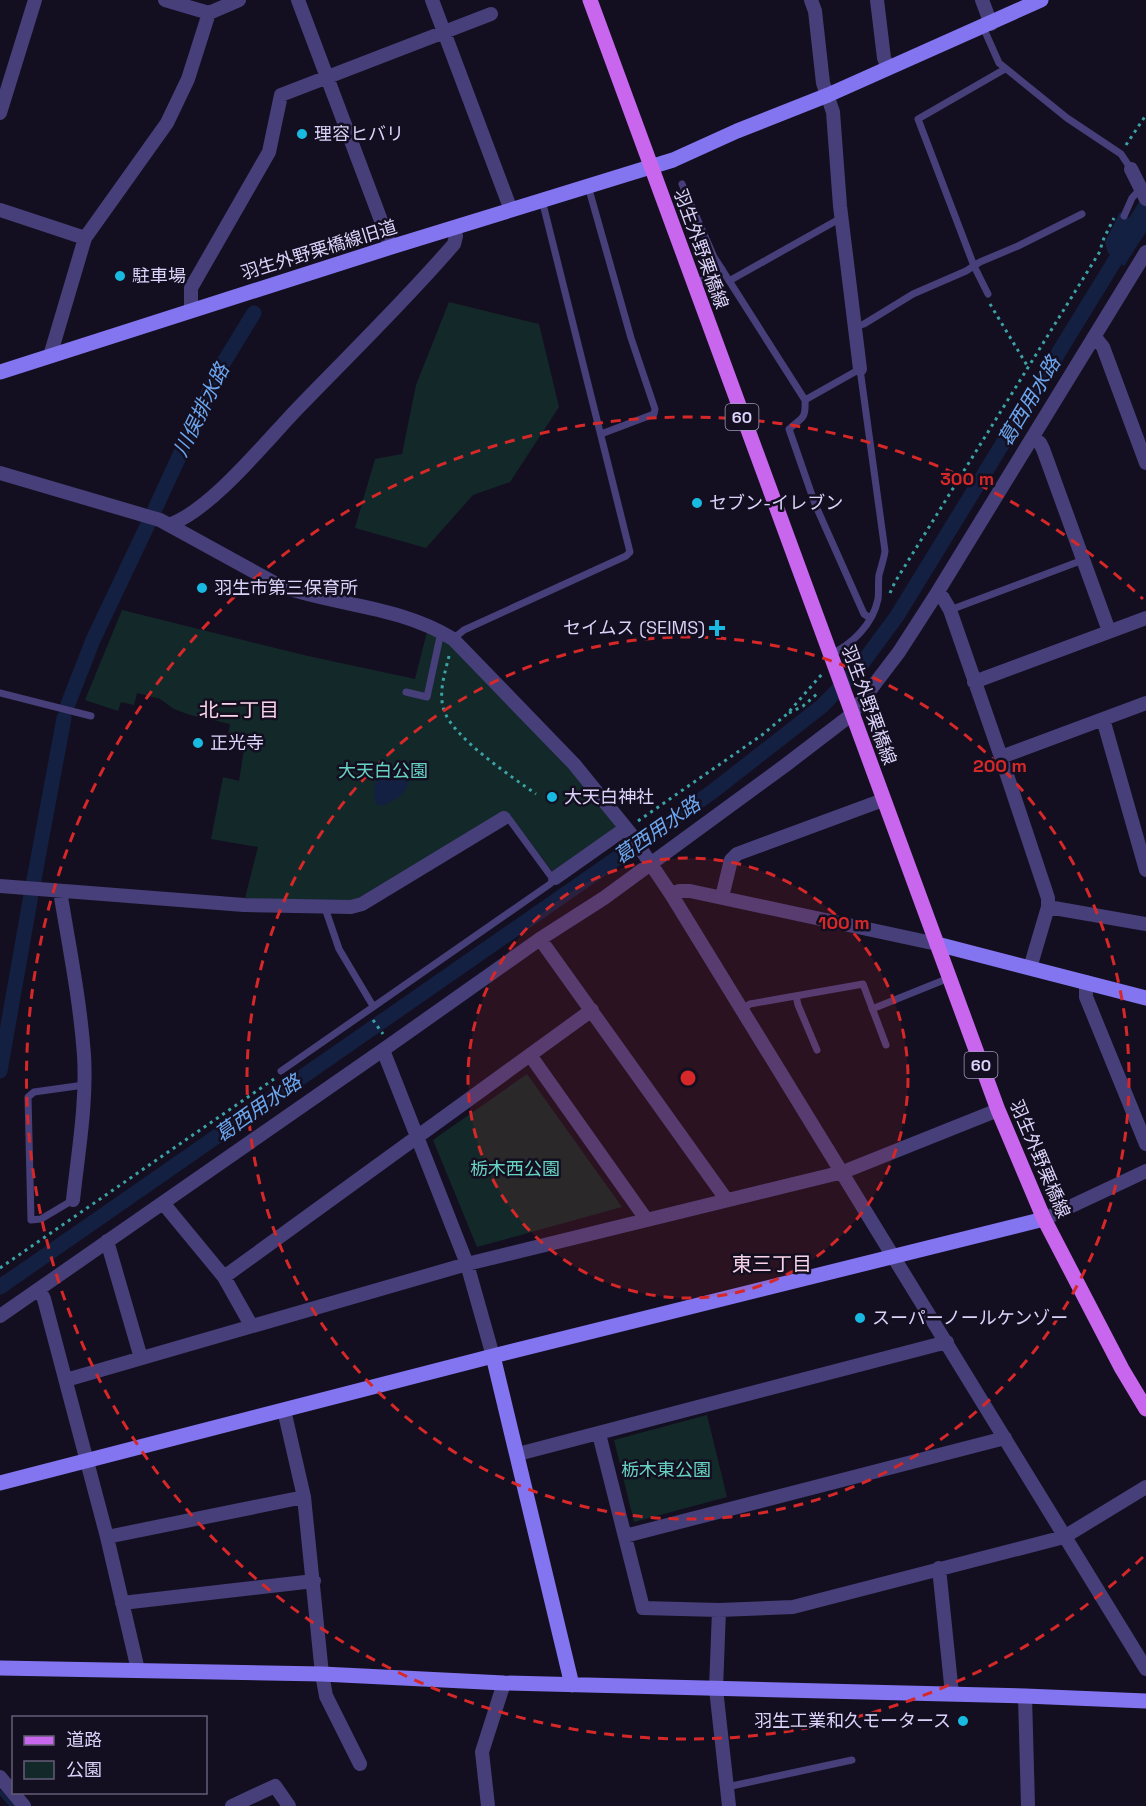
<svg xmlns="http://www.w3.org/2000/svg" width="1146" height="1806" viewBox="0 0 1146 1806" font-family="'Space Grotesk','Noto Sans JP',sans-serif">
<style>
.green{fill:#132829}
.water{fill:#132041}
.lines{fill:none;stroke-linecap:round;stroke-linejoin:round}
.stream{stroke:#132041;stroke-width:4.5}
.canal{stroke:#132041;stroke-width:15}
.path{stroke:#3ba3a6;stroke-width:3;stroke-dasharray:3 4.5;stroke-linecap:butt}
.lane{stroke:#473f7a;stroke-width:7}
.street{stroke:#473f7a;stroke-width:14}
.secondary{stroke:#8375f0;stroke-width:15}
.primary{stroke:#c866ee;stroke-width:15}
.ring{fill:none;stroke:#d62828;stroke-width:3;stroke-dasharray:10 8}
.poi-dot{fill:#18bae1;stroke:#140f20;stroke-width:2}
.labels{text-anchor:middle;stroke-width:5;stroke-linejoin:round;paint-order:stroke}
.shield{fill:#140f20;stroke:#9f98b9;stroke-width:1.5}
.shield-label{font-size:16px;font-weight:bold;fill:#dbd3fa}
.poi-label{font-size:18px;fill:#dbd3fa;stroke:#140f20;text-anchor:start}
.street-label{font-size:18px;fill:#dbd3fa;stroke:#140f20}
.park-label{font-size:18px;fill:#67d2c2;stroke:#140f20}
.water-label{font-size:20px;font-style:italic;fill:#6ca6ef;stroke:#140f20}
.neighbourhood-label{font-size:20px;fill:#fad5e9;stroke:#140f20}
.centre{fill:#d62828;stroke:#140f20;stroke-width:3}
.ring-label{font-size:18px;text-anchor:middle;font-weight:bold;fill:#d62828;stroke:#140f20;stroke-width:5;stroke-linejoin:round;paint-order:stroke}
</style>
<rect width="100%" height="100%" fill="#140f20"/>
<path class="green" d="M449,302L539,324L559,407L510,482L473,495L426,548L355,528L375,459L402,454L416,385Z
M122,610L308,656L415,679L428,628L446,639L567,766L616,823L615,831L557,872L552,871L509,814L497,815L350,903L245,898L258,847L211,839L223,777L239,781L245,743L228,737L230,724L190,715L174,709L160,699L137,693L134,705L121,702L118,711L85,700Z
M527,1074L622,1207L477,1247L433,1140Z
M707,1415L727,1497L634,1522L614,1440Z"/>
<path class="water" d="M1146,191V232L1124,266L1108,253L1105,242L1120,212L1129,218Z
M401,769L409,772C411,791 398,800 381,806L375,802L374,787L380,775Z"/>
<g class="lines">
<path class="stream" d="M0,1792L12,1806"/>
<path class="canal" d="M155,509L219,370L254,313
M68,704L93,640L149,522
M33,885L64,718
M0,1071L31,895
M0,1287L712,792L822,706L858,669L897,616L1146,210"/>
<path class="path" d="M1126,145L1146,115
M990,304L1028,367
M890,593L895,582L1099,253L1104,238L1114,218
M449,656C445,673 438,693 444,710C452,737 512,777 536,794
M789,713L803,706L817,694
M638,821L762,735L787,714L822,674
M373,1020L383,1034
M0,1268L274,1079"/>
<path class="lane" d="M983,27L999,63L1067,118L1121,154L1131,169
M682,184L714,257L805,400L860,369L885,551C884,559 881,567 879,575C878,582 879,591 878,599C873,624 852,645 829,655
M588,186L631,338L655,409L654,414L601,434
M1124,216L1132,198L1140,189
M729,281L841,218
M695,284L722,269
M988,294L974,266L918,119L1005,69
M854,327L864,324L913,294L966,271L980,262L1018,246L1082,214
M805,400C806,420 802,417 789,429L815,504L864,614L870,618
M950,610L1083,560
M453,639L464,630L626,556L630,552L542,200
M406,692L427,697L441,632
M0,693L91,716
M325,908L339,949L373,1006
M796,996L798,1005L817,1050
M872,1009L949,978
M741,1010L750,1004L863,984L886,1045
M281,1071L550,884L555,878L550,875L509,819L504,818
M73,1200L41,1219L31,1220L28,1097L34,1092L84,1085
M727,1787L852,1760"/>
<path class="street" d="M165,0L209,13
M298,0L391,247
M432,0L511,210
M811,0L815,11L823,83L833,112L840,206L860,369
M877,0L884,58L888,68
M982,0L991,24
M0,113L35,0
M1131,169L1146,199
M0,210L85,238
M191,310V288L269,152L281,95L491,14
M1095,337L1103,347L1146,463
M50,356L85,238L167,123L188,79L209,13L239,0
M1033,438L1040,443L1043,449L1109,631
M0,473L160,520L280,586C337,606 400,606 453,639L574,764L630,833L671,894L1146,1669
M171,524C212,509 267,440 299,407C351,353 405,301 454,244L456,236L454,229
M937,593L943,598L950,610L1001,757L1048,898V907L1030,968
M974,682L1146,618
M1103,719L1146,870
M1001,757L1146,703
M555,878L626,828
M0,886L244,905L351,907L362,904L504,818
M60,891C69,946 80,1000 84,1055C87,1103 78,1153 73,1200
M671,894L679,891H690L937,944
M722,897L731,860L737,854L883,800
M1048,907L1146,924
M540,939L726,1199
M1086,982V997L1146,1144
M383,1050L467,1264L493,1356
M530,1055L646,1219
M163,1203L224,1277L251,1325
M1044,1219L1146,1171
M107,1241L141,1358
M224,1277L592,1010
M39,1289L44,1299L107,1537L138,1670
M0,1316L390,1045L540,939L604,898L787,764L851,715L899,652L937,593L1146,252
M66,1380L467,1264L843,1172L998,1110
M284,1410L304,1497L322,1674L326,1696L360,1764
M599,1434L643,1608L719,1610L793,1607L1064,1537L1146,1487
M518,1454L947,1342
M625,1536L1005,1438
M107,1537L304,1497
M939,1568L952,1694
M122,1603L314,1581
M719,1610L716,1689L729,1806
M1025,1696L1028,1806
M0,1777L24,1806
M232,1806L275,1786L289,1806
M488,1806L482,1752L504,1683"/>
<path class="secondary" d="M0,372L391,247L673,160L737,131L828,95L1041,0
M937,944L1146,998
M493,1356L572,1685
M0,1483L493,1356L1044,1219
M0,1668L322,1674L504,1683L1025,1696L1146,1701"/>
<path class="primary" d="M590,0L998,1110L1044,1219L1122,1369L1146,1409"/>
</g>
<circle cx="688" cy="1078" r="220" fill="#d62828" fill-opacity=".12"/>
<g class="ring">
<circle cx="688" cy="1078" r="220"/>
<circle cx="688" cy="1078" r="441"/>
<path d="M1143 1557A661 661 0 1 1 1143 599"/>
</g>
<g class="poi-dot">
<circle cx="302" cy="134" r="6"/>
<circle cx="120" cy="276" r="6"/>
<circle cx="697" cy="503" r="6"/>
<circle cx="202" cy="588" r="6"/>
<path d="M714 619h6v6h6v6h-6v6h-6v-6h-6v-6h6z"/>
<circle cx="198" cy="743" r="6"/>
<circle cx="552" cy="797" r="6"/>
<circle cx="860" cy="1318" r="6"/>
<circle cx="963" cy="1721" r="6"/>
</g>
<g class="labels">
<g class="shield">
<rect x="725.5" y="404" width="33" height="26" rx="4.5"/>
<rect x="964.5" y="1052" width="33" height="26" rx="4.5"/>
</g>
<g class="shield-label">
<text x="742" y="423">60</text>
<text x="981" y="1071">60</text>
</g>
<g class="poi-label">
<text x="314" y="140">理容ヒバリ</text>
<text x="132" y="282">駐車場</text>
<text x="709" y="509">セブン-イレブン</text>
<text x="214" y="594">羽生市第三保育所</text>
<text x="705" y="634" text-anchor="end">セイムス (SEIMS)</text>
<text x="210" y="749">正光寺</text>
<text x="564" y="803">大天白神社</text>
<text x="872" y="1324">スーパーノールケンゾー</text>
<text x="951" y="1727" text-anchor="end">羽生工業和久モータース</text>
</g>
<g class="street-label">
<text transform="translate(701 249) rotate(70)" y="6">羽生外野栗橋線</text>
<text transform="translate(319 250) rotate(-17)" y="6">羽生外野栗橋線旧道</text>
<text transform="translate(869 705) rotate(70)" y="6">羽生外野栗橋線</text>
<text transform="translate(1040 1159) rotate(67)" y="6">羽生外野栗橋線</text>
</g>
<g class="park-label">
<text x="383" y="777">大天白公園</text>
<text x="515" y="1175">栃木西公園</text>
<text x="666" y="1476">栃木東公園</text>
</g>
<g class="water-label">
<text transform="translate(1029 401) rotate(-59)" y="7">葛西用水路</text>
<text transform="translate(201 410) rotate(-64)" y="7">川俣排水路</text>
<text transform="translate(657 830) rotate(-35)" y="7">葛西用水路</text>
<text transform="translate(258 1108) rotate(-35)" y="7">葛西用水路</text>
</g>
<g class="neighbourhood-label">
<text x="239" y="717">北二丁目</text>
<text x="772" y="1271">東三丁目</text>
</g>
</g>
<circle cx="688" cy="1078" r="9" class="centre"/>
<g class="ring-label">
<text x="967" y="485">300 m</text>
<text x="1000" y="772">200 m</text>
<text x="844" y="929">100 m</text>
</g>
<rect x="12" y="1716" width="195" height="78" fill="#140f20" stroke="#645d77" stroke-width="1.5"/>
<rect x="24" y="1736" width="30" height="9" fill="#c866ee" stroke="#645d77" stroke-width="1.5"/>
<text x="66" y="1746" font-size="18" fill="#dbd3fa">道路</text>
<rect x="24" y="1761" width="30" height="18" fill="#132829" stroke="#645d77" stroke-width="1.5"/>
<text x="66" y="1776" font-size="18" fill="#dbd3fa">公園</text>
</svg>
